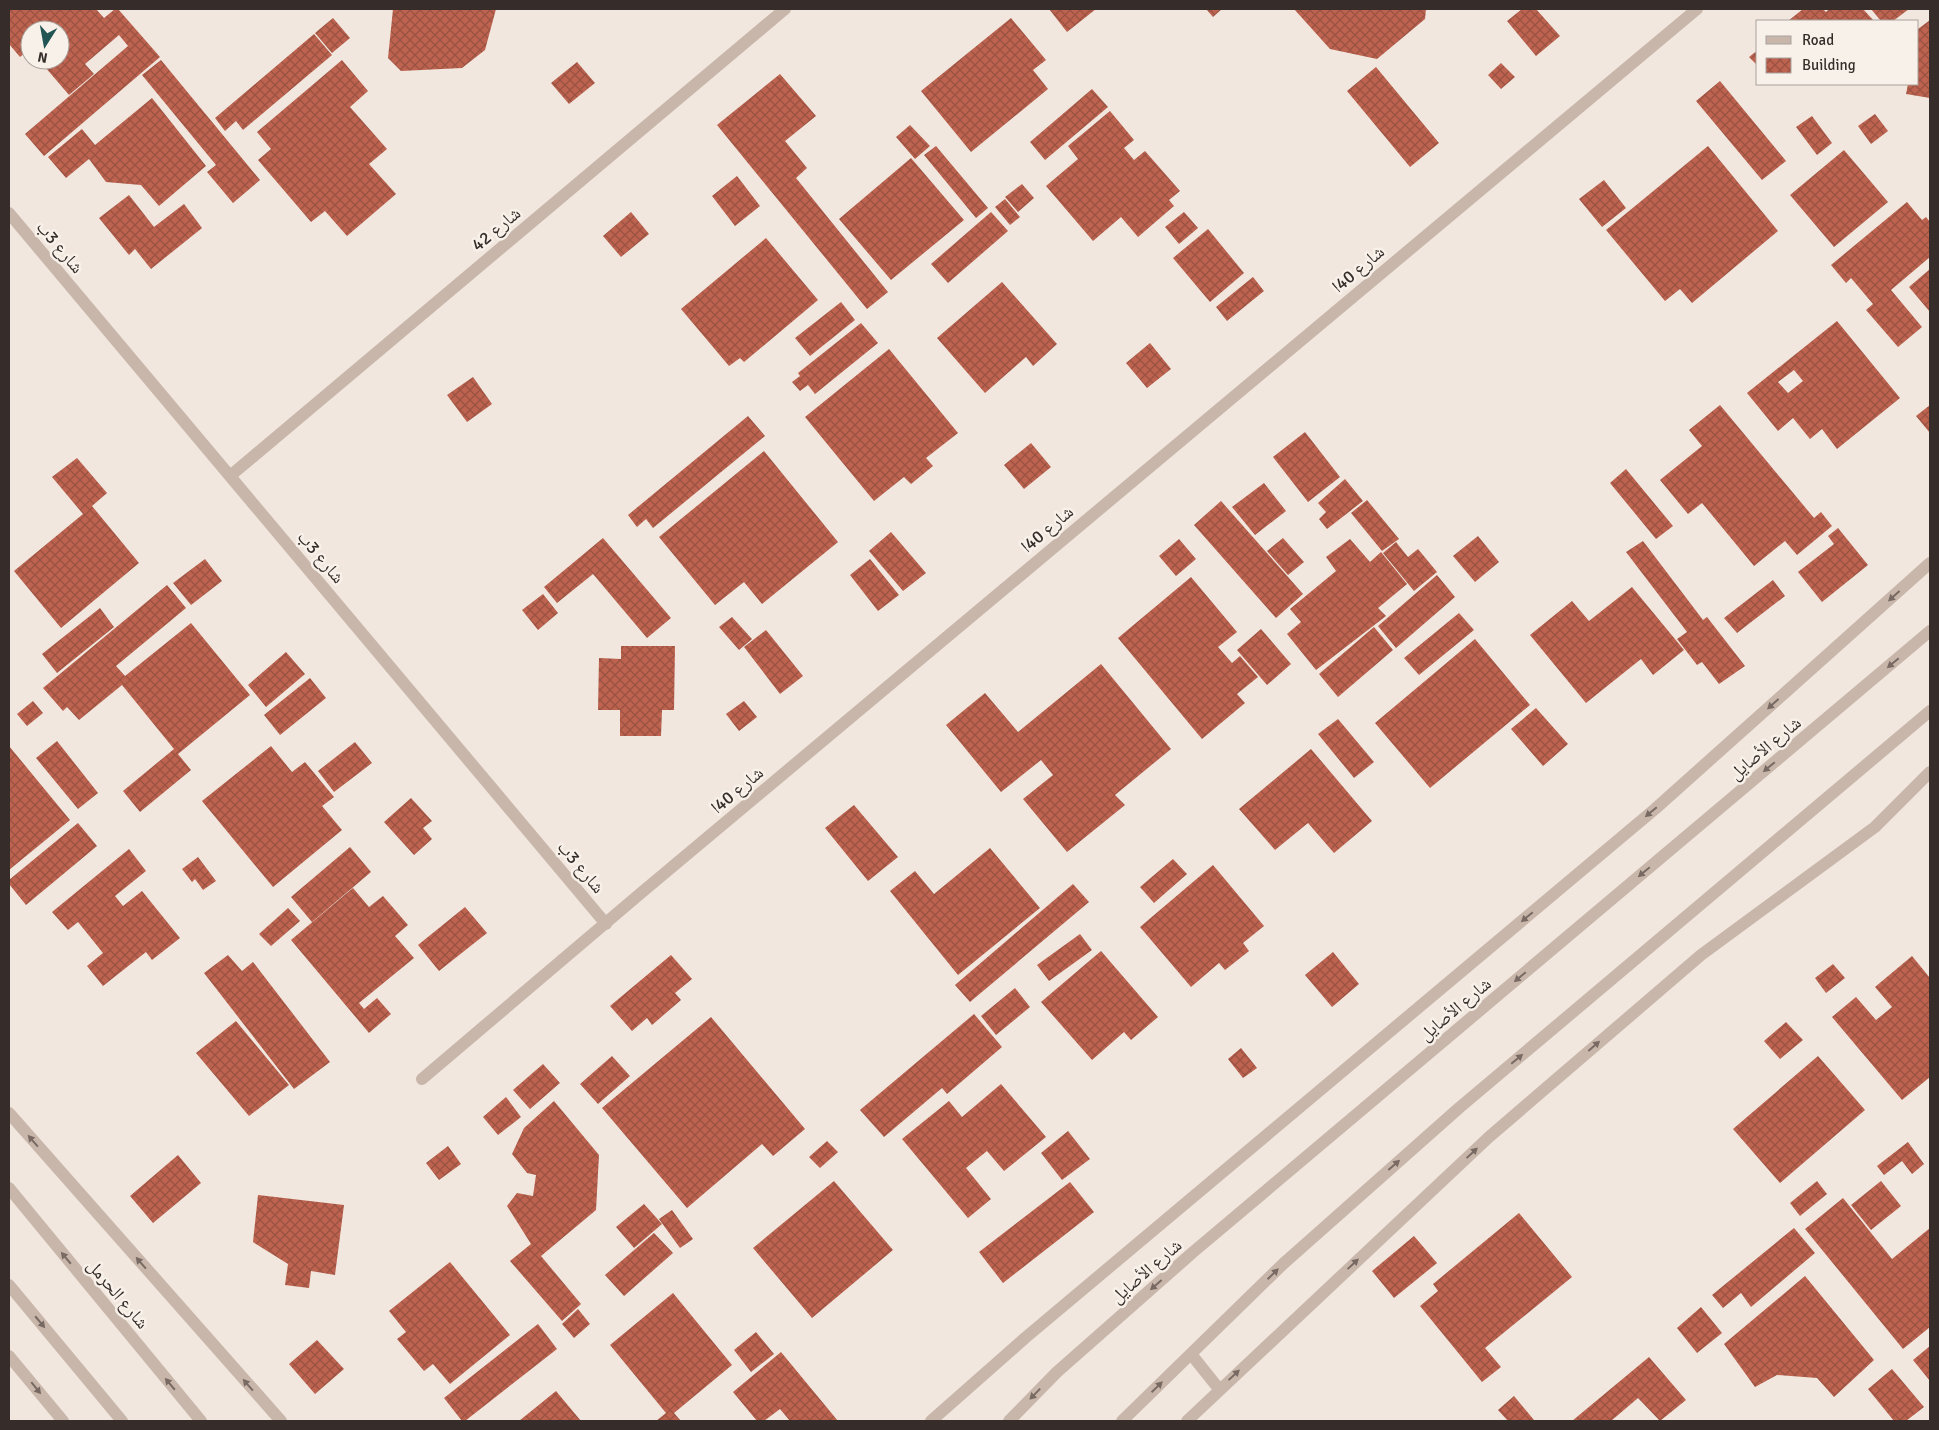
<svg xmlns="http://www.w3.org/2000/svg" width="1939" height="1430" viewBox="0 0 1939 1430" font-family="Signika,'Noto Naskh Arabic',sans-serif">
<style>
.building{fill:url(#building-cross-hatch);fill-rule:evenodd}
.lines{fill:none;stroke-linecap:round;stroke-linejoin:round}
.minor{stroke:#c8b6aa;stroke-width:12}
.oneway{fill:#786a63}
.labels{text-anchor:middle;stroke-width:5;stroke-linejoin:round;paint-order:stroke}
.street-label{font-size:18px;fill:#362c29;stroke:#f8f1ea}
</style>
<defs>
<pattern id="building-cross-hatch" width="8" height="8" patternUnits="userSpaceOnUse" patternTransform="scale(1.25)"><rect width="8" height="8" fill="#bd634f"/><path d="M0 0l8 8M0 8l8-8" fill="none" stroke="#9a5242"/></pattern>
</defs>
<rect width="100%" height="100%" fill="#f1e7de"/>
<path class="building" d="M11,9H96L104,18L115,9H118L160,57L44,156L25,134L128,46L119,35L85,64L94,74L69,95L39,60H60V30H30V49L20,57L9,44V10Z
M393,9L415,10L417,9H496L485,50L462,68L401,71L388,58Z
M1049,9H1096L1067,32Z
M1206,9H1222L1213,17Z
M1294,9H1426L1425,19L1377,59L1330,49Z
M1522,9H1536L1560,36L1536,56L1507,21Z
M1803,9H1823L1826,12L1829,9H1863L1874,21H1788Z
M1871,9H1909L1893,21H1881Z
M333,18L350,38L332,53L315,33Z
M1011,18L1046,60L1033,70L1048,89L971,152L921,91Z
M1930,20V98L1906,94L1908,84H1918V29Z
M314,34L332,55L243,130L236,121L225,131L215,118Z
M1758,50V66L1749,57Z
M161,60L260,180L233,203L207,172L216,165L142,75Z
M342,60L368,91L350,107L387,149L369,164L396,194L347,236L325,211L311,222L258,160L271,149L257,132Z
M577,62L595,83L569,104L551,83Z
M1501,63L1515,77L1501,89L1488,75Z
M1376,67L1439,143L1410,167L1347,91Z
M780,74L816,116L785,141L807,168L796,178L888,292L867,309L717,125Z
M1720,81L1786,161L1762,180L1696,101Z
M1092,89L1108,107L1045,160L1030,142Z
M152,98L206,166L159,206L141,185L106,182L89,159L66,178L48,157L82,129L95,145Z
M1110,111L1134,140L1124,148L1134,160L1145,151L1180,191L1169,200L1174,206L1138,237L1121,217L1093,241L1046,186L1078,159L1068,146Z
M1875,114L1888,131L1871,144L1858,126Z
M1812,116L1832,143L1817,155L1796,127Z
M910,125L930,146L915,159L896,137Z
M936,146L988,208L976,218L924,155Z
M1708,146L1778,231L1692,303L1680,289L1665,301L1606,230Z
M1844,150L1888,202L1834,247L1790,195Z
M911,158L964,220L891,280L839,219Z
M737,176L760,206L735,226L712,196Z
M1604,180L1626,208L1602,227L1579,199Z
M1022,184L1034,198L1018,212L1005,197Z
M129,195L154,227L184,204L202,228L151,269L135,249L129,255L99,218Z
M1005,199L1020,217L1010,225L995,207Z
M1907,202L1922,220L1926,217L1930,222V257L1891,290L1922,327L1898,347L1866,310L1873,304L1851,278L1846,283L1831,265Z
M631,212L649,234L621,257L603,236Z
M991,212L1008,231L948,283L931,264Z
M1184,212L1198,228L1179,244L1165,227Z
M1208,229L1244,273L1210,302L1173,258Z
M766,238L818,300L744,362L740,358L729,366L681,309Z
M1930,269V312L1909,287Z
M1253,277L1264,291L1227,321L1216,307Z
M1002,282L1057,344L1033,366L1026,357L985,393L937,338Z
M841,302L855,320L810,356L795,338Z
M1837,321L1900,398L1837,449L1822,429L1810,439L1793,418L1778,431L1747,393ZM1794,370L1803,381L1788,393L1778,382Z
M861,323L878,343L815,394L808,385L800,391L792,382L800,376L798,373Z
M1150,343L1171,369L1147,388L1126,363Z
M889,349L958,433L926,458L933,466L911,484L904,477L874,501L805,417Z
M473,377L492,404L467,422L447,395Z
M1720,405L1814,518L1821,512L1832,526L1797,555L1785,541L1754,566L1702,503L1688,514L1660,480L1702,446L1689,430Z
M1930,405V433L1916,416Z
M748,416L765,436L653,528L646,519L637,527L628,515Z
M1305,432L1340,477L1308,502L1273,457Z
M1031,443L1051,467L1024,489L1004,465Z
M764,451L838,542L762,604L744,582L715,605L659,537Z
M77,458L107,493L92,506L139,563L61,628L14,571L83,514L52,477Z
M1626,469L1673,526L1656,539L1610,483Z
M1345,479L1363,501L1327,529L1319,519L1326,512L1318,503Z
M1264,483L1286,511L1255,535L1232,507Z
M1367,500L1399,539L1382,551L1351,513Z
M1221,501L1303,594L1276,618L1194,525Z
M1838,528L1868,565L1822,602L1798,572L1834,544L1828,536Z
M891,532L926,573L903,591L869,551Z
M1478,536L1499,562L1475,582L1453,556Z
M603,538L671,618L647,638L593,574L557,603L544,587Z
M1283,538L1304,562L1288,575L1267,551Z
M1179,539L1196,559L1176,576L1159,556Z
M1350,539L1370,562L1381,552L1407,584L1378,608L1386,616L1316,670L1287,634L1301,622L1290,609L1336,571L1326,557Z
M1643,541L1703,620L1707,617L1745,666L1719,684L1702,662L1697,665L1677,639L1687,632L1626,552Z
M1396,542L1408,557L1418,549L1437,572L1414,591L1383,553Z
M205,559L222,581L191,605L173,583Z
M870,559L899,595L878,611L850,575Z
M1437,575L1455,597L1396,648L1378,626Z
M1191,577L1237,632L1218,647L1232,663L1240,656L1258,677L1237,694L1245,703L1202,739L1118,638Z
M1773,580L1785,596L1737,633L1724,618Z
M167,585L186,608L116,666L125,676L191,623L250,695L178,754L191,770L140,812L123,791L174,749L122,685L79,720L67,707L63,711L43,688Z
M1632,587L1684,650L1653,675L1641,659L1586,703L1530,635L1572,601L1589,621Z
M543,594L558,613L538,630L522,610Z
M100,608L114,627L57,673L42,654Z
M1459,613L1474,630L1419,675L1404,658Z
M732,617L752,639L739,650L719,627Z
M1374,627L1393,650L1338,697L1319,674Z
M1261,629L1291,664L1267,685L1237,650Z
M766,630L803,676L780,694L744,647Z
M1475,639L1530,705L1430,788L1375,723Z
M621,646H675L674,710H662L661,736H620V710H598L599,658L621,659Z
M286,652L305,674L266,707L248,685Z
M1101,664L1171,749L1115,795L1125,805L1067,852L1023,799L1053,775L1041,760L1001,792L946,725L985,693L1018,732Z
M310,678L326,698L280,735L264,715Z
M33,701L43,713L27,726L17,714Z
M744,701L757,717L739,731L726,714Z
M1536,708L1568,744L1543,766L1511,729Z
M1338,719L1374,762L1354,778L1318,734Z
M57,741L98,793L78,809L36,758Z
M355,742L372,763L334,792L318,771Z
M9,746L70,820L9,870Z
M271,746L292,772L305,762L334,797L322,806L342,830L273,887L202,801Z
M1311,749L1372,821L1334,853L1308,823L1275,850L1239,809Z
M411,798L432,821L423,828L432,839L414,855L384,822Z
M854,805L898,857L868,881L825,828Z
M78,823L97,846L26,905L9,884V880Z
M350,847L371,872L312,922L291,897Z
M990,848L1040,908L958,975L890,891L915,871L934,894Z
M129,849L146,871L115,896L123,906L142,891L180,938L152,960L146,952L103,986L87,966L103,953L78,922L68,930L52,912Z
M198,857L216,881L203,890L195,879L192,882L182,869Z
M1173,859L1187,874L1154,903L1140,887Z
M1213,865L1264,926L1243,943L1249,951L1225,970L1219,963L1191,987L1140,927Z
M1073,884L1089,902L970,1002L955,985Z
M353,888L369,907L383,896L408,925L395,936L414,958L359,1003L364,1009L377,998L391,1014L369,1033L291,940Z
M465,907L487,933L439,971L418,945Z
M288,908L300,921L271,946L259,934Z
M1080,934L1092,950L1049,981L1037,965Z
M1101,951L1158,1017L1131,1040L1124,1032L1092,1060L1041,1002Z
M1333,952L1359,984L1332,1007L1305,975Z
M228,955L242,971L253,962L330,1062L294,1089L204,973Z
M671,955L692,979L675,993L681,1000L652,1025L647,1018L632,1031L610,1006Z
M1912,956L1930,978V1077L1902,1100L1832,1017L1856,997L1876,1020L1892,1007L1875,987Z
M1833,964L1845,978L1826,993L1815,978Z
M1015,988L1030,1007L996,1035L981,1016Z
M974,1014L1002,1047L947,1094L942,1088L884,1137L860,1110Z
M711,1017L805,1129L773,1156L762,1144L687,1208L602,1108Z
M236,1021L289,1085L249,1116L196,1053Z
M1786,1022L1803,1040L1780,1059L1764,1041Z
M1241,1048L1257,1068L1243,1078L1228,1059Z
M612,1056L630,1076L598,1104L580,1084Z
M1818,1056L1865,1110L1780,1183L1733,1129Z
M543,1064L560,1083L530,1109L513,1090Z
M1001,1084L1046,1137L1004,1171L987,1151L966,1168L991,1199L968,1218L902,1139L949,1101L962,1117Z
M506,1097L521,1117L498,1135L483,1117Z
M554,1101L599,1155L596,1210L541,1256L581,1304L562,1321L510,1261L531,1244L507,1206L517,1193L533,1196L536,1175L527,1173L512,1154L524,1128Z
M1068,1131L1090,1159L1062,1180L1041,1153Z
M827,1141L838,1152L820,1168L809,1157Z
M1908,1142L1924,1164L1912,1174L1902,1161L1884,1175L1877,1166Z
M448,1146L461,1164L439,1180L426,1163Z
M178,1155L201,1183L153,1223L130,1196Z
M834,1181L893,1250L812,1318L753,1248Z
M1817,1181L1827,1194L1800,1216L1790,1203Z
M1881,1181L1901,1206L1871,1230L1851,1205Z
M1070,1182L1094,1212L1003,1283L979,1252Z
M258,1195L344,1205L335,1275L311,1271L309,1288L285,1285L288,1264L253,1242Z
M1843,1198L1892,1259L1930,1228V1327L1903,1349L1805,1229Z
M644,1204L662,1224L634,1248L616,1227Z
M672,1210L693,1239L680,1248L659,1219Z
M1519,1213L1572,1277L1485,1348L1501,1367L1482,1382L1420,1306L1438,1291L1433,1284Z
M1794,1228L1815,1253L1751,1307L1741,1293L1723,1308L1712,1295Z
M654,1233L673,1253L624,1296L605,1275Z
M1414,1236L1437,1263L1394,1298L1372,1271Z
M450,1262L510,1335L450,1384L433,1364L424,1371L397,1339L406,1332L389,1311Z
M1805,1276L1874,1360L1834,1397L1817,1378L1777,1375L1755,1387L1724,1344Z
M673,1293L732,1365L674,1413L681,1421H656L666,1413L610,1345Z
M1701,1307L1722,1333L1697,1353L1677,1328Z
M578,1309L590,1324L574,1338L562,1324Z
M538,1324L557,1349L465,1421H462L444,1398Z
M756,1332L774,1354L751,1372L734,1350Z
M317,1340L344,1369L315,1394L289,1364Z
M1930,1346V1381L1913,1360Z
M781,1352L838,1421H790L780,1409L764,1421H757L733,1392Z
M1649,1357L1686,1400L1660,1421L1638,1398L1611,1421H1572Z
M1892,1369L1924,1407L1906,1421H1894L1868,1389Z
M556,1391L581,1421H519Z
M1514,1396L1534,1420L1532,1421H1508L1498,1410Z"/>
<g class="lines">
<path class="minor" d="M9,213L606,924
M230,476L785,9
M422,1079L641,893L1697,9
M9,1113L281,1421
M9,1188L201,1421
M9,1285L122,1421
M1191,1354L1219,1389
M9,1356L63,1421
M931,1421L1025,1338L1655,809L1930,563
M1009,1421L1057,1372L1192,1253L1930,631
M1122,1421L1283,1264L1459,1108L1930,711
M1187,1421L1489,1137L1701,955L1875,827L1930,772"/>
</g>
<defs><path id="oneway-solid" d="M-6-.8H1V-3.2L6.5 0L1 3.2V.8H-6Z" transform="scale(1.25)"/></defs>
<g class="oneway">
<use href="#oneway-solid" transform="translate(1894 596) rotate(138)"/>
<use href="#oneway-solid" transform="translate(1893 663) rotate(140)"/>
<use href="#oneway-solid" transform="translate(1773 704) rotate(138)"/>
<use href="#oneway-solid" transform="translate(1769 767) rotate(140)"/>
<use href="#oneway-solid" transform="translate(1651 812) rotate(140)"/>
<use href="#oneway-solid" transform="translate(1644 872) rotate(140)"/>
<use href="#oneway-solid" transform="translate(1527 917) rotate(140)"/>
<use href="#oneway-solid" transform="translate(1520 977) rotate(140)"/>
<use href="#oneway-solid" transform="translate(1594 1046) rotate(-41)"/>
<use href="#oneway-solid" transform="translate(1517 1059) rotate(-40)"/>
<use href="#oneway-solid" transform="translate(33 1141) rotate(-131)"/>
<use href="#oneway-solid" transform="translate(1472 1153) rotate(-43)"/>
<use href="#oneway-solid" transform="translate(1394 1165) rotate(-41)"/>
<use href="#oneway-solid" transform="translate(66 1258) rotate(-130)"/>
<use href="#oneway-solid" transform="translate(141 1263) rotate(-131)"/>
<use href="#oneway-solid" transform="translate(1353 1264) rotate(-43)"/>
<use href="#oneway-solid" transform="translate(1273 1274) rotate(-44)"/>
<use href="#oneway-solid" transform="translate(1156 1285) rotate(139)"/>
<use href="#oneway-solid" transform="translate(40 1322) rotate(50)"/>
<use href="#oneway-solid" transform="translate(1234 1375) rotate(-43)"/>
<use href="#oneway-solid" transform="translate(170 1384) rotate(-130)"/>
<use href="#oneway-solid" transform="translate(248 1385) rotate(-131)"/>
<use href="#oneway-solid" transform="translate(1157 1387) rotate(-44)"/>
<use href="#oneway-solid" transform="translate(36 1388) rotate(51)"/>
<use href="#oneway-solid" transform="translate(1035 1394) rotate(134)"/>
</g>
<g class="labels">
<g class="street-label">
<text transform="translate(496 229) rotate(-40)" y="6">شارع 42</text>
<text transform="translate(60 247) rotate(50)" y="6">شارع 3ب</text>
<text transform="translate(1358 269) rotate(-40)" y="6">شارع 40ا</text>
<text transform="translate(1047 529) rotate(-40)" y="6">شارع 40ا</text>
<text transform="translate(321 557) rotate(50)" y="6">شارع 3ب</text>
<text transform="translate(1765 748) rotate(-40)" y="6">شارع الأصايل</text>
<text transform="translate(737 790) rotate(-40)" y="6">شارع 40ا</text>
<text transform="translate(581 867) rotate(50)" y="6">شارع 3ب</text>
<text transform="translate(1455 1009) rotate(-40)" y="6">شارع الأصايل</text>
<text transform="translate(1146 1271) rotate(-41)" y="6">شارع الأصايل</text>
<text transform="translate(118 1294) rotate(50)" y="6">شارع الحرمل</text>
</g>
</g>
<rect width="1939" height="1430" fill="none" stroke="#362c29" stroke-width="20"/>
<rect x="1756" y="20" width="162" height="65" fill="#f8f1ea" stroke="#aaa29d"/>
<rect x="1766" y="36" width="25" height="8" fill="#c8b6aa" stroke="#aaa29d"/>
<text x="1802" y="45" font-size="15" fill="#362c29">Road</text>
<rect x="1766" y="58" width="25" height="15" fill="url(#building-cross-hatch)" stroke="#aaa29d"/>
<text x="1802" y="70" font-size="15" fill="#362c29">Building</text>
<g transform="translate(45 45) rotate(191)"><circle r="24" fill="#f8f1ea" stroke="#aaa29d"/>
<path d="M0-4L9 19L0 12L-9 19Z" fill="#225454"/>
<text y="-8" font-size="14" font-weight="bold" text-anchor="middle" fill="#362c29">N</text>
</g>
</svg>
